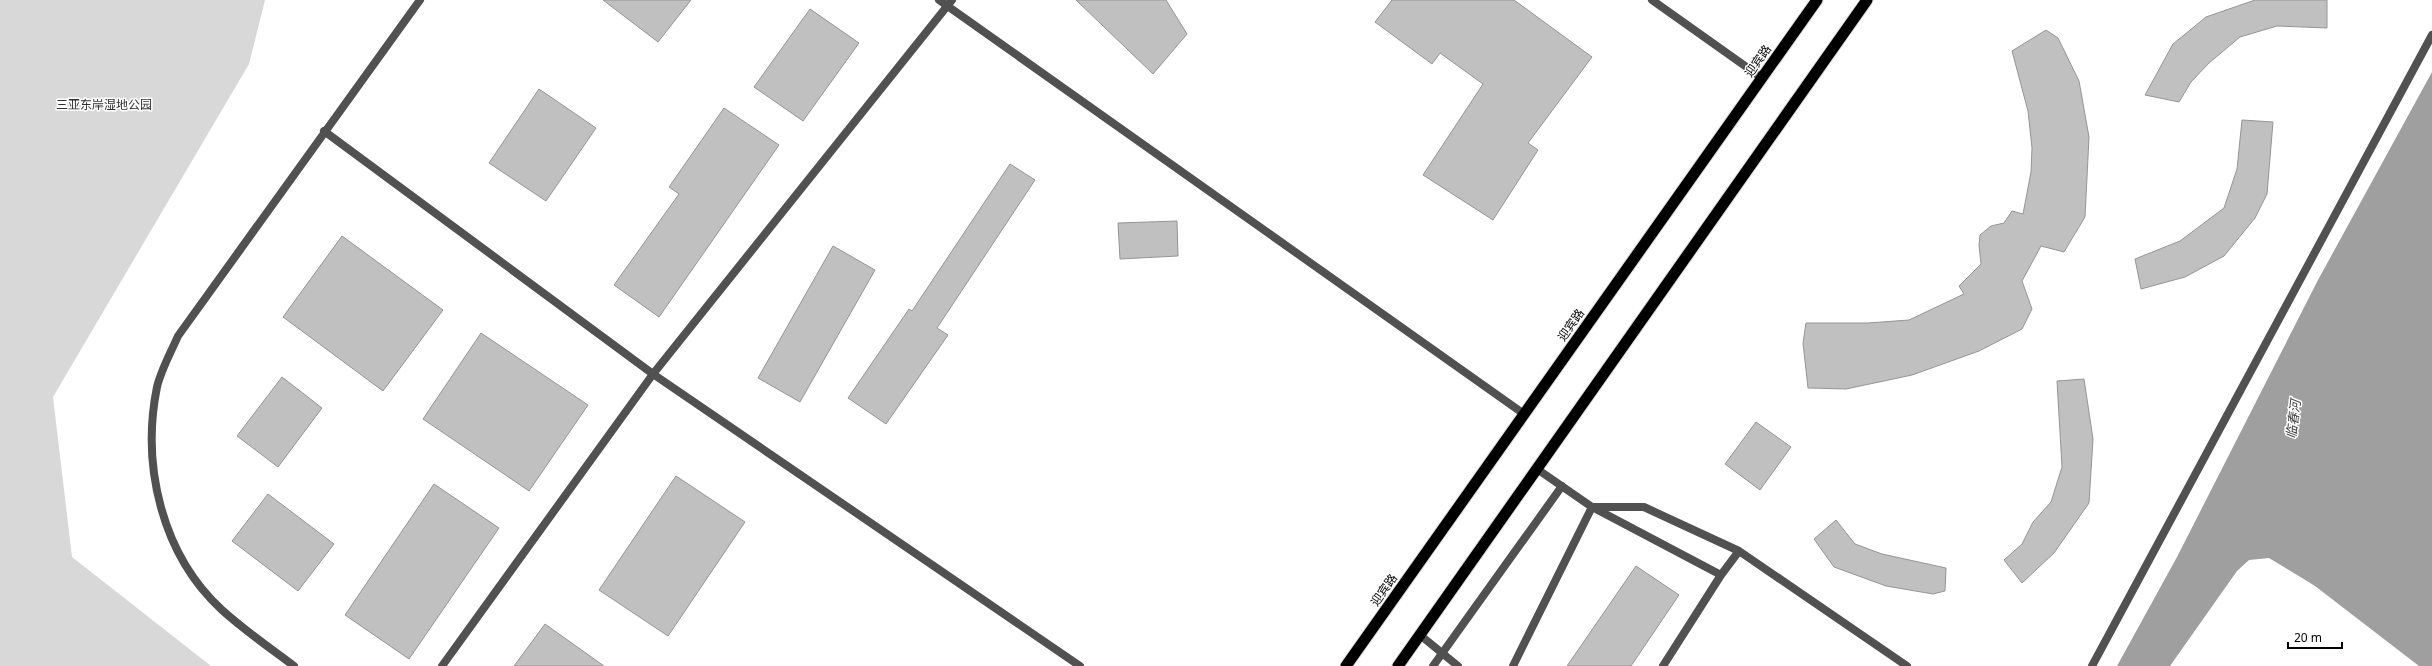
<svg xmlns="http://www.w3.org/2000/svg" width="2432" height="666" viewBox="0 0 2432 666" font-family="'Noto Sans','Noto Sans SC',sans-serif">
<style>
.green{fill:#d8d8d8}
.water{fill:#9f9f9f}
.building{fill:#c0c0c0;stroke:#959595}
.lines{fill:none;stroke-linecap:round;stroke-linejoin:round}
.trunk-casing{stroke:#dbdbdb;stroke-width:13}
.service{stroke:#515151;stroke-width:8}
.minor{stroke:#515151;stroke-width:8}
.tertiary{stroke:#515151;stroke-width:8}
.trunk{stroke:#000;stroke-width:11}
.labels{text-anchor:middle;stroke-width:3;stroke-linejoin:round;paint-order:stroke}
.street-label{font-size:12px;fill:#000;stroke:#fff}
.park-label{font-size:12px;fill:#2f2f2f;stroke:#fff}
.water-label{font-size:13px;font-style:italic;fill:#404040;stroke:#fff}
</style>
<rect width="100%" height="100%" fill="#fff"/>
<path class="green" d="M0,0H265L249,64L53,397L72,557L211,666H0Z"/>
<path class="water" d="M2432,72V666H2419L2315,586L2269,558L2249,560L2237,571L2170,666H2117L2177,557L2318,280Z"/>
<path class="building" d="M603,0H691L658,42Z
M1076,0H1166L1187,34L1153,74Z
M1392,0H1514L1592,57L1528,143L1538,150L1493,220L1423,175L1483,84L1440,53L1432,64L1375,22Z
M2255,0H2327V28L2277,26L2240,37L2209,63L2191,82L2179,102L2145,95L2173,44L2206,17Z
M810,9L859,43L803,121L754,87Z
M2046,30L2058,38L2079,81L2089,137L2085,217L2064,252L2041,246L2022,281L2032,309L2022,329L1979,351L1912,375L1846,389L1808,388L1803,343L1806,323H1868L1909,320L1964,294L1959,286L1981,264L1979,245L1980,235L1991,226L2004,223L2012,211L2023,214L2031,172L2032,148L2028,111L2012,51Z
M539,89L596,128L546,201L489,163Z
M724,108L779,145L659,317L614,285L679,194L669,187Z
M2242,120L2273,122L2267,194L2255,218L2224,256L2185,277L2141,289L2135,259L2180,241L2224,208L2237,169Z
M1010,164L1035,180L937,328L948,335L886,424L848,398L909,309L912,311Z
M1177,221L1178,256L1120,259L1118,223Z
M342,236L443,310L383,391L283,317Z
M833,246L875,270L800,402L758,378Z
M481,333L588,405L529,491L423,419Z
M282,377L322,408L278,467L237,436Z
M2084,379L2093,439L2089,503L2054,553L2022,583L2004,560L2022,544L2033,522L2051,502L2062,467L2057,381Z
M1756,422L1791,447L1760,490L1725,464Z
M676,476L745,522L668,636L599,590Z
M434,484L499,528L409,659L345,615Z
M268,494L334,544L298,591L232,541Z
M1836,520L1855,544L1882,554L1946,568L1945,591L1933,594L1886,586L1834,567L1814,539Z
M1636,566L1679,595L1631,666H1567Z
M545,624L604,666H514Z"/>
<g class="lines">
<g class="trunk-casing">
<path id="trunk" d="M1346,666L1817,0
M1398,666L1867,0"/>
</g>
<path class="service" d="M1433,666L1562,486"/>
<path class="minor" d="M1652,0L1762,78
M324,131L653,374L1080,666
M1592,507H1644L1739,551L1907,666
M1594,508L1721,575L1663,666
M1721,575L1739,551
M1420,635L1458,666
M294,666C270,648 244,630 222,610C162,555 141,466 157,387C161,370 171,352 178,336L420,0
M442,666L653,374L952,0
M1513,666L1592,507L1537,469
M2092,666L2432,35"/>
<path class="tertiary" d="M939,0L1524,414"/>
<use href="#trunk" class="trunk"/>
</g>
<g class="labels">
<g class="street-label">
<text transform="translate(1758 61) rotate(-55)" y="4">迎宾路</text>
<text transform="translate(1571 325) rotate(-55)" y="4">迎宾路</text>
<text transform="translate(1384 590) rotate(-55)" y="4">迎宾路</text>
</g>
<g class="park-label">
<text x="104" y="109">三亚东岸湿地公园</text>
</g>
<g class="water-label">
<text transform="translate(2293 419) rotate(-83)" y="5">临春河</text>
</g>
</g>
<path d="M2288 642v6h54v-6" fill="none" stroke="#000000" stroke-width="2"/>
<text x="2294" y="642" font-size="12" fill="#000000" stroke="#ffffff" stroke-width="3" paint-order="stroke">20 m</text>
</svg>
